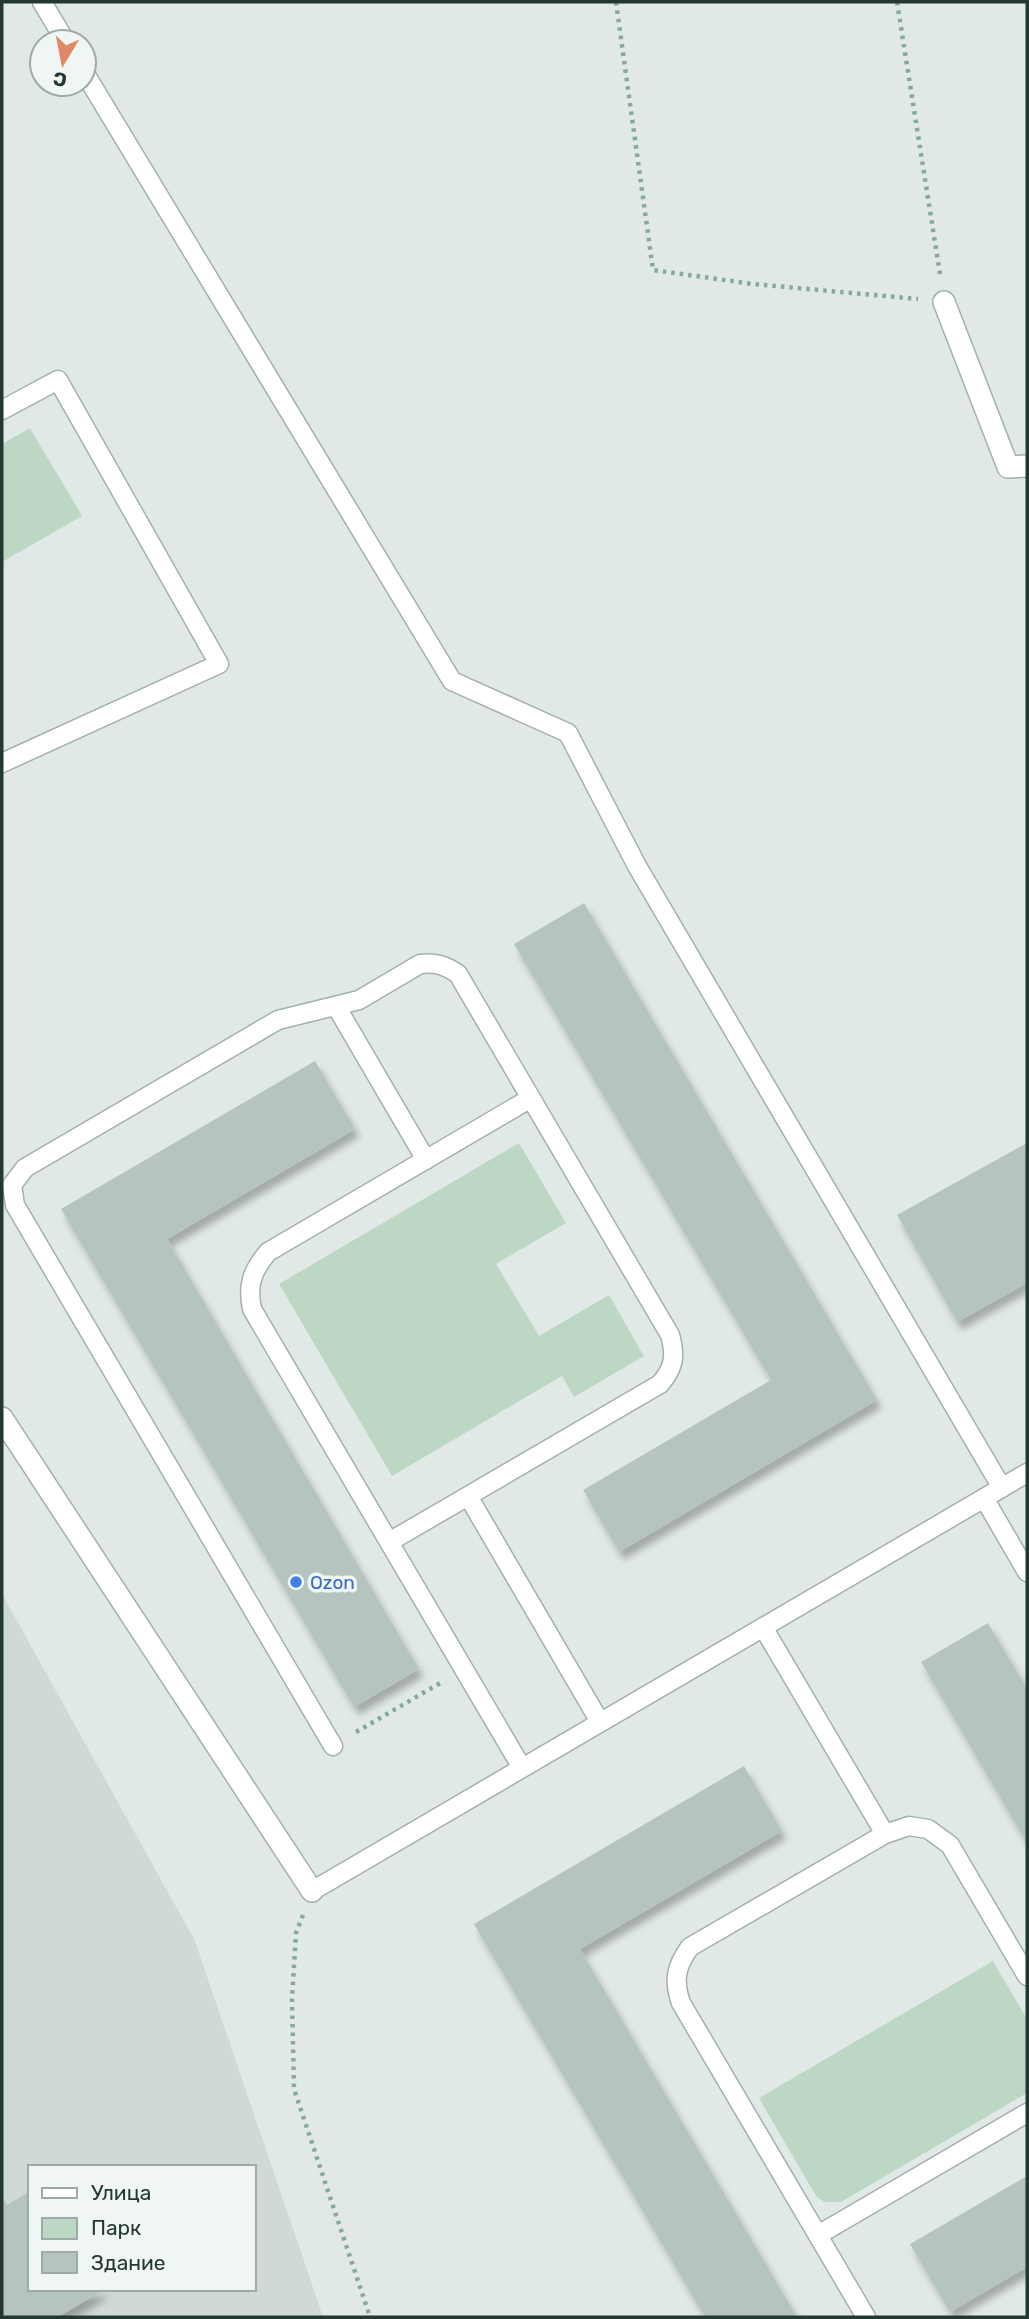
<svg xmlns="http://www.w3.org/2000/svg" width="1029" height="2319" viewBox="0 0 1029 2319" font-family="Rubik,sans-serif">
<style>
.built{fill:#cfd9d5;fill-rule:evenodd}
.green{fill:#bcd8c4}
.building{fill:#b6c4bf;filter:url(#shadow)}
.lines{fill:none;stroke-linecap:round;stroke-linejoin:round}
.service-casing{stroke:#a4b0ad;stroke-width:21}
.minor-casing{stroke:#a4b0ad;stroke-width:24}
.path{stroke:#85a99f;stroke-width:4.5;stroke-dasharray:3.5 5;stroke-linecap:butt}
.service{stroke:#fff;stroke-width:18}
.minor{stroke:#fff;stroke-width:21}
.shop-dot{fill:#3f7fe0;stroke:#f0f6f4;stroke-width:2.5}
.labels{text-anchor:middle;stroke-width:7;stroke-linejoin:round;paint-order:stroke}
.shop-label{font-size:19px;fill:#366cbe;stroke:#f0f6f4;text-anchor:start}
</style>
<defs>
<filter id="shadow"><feDropShadow dx="4.5" dy="8" stdDeviation="3.5" flood-color="#0004"/></filter>
</defs>
<rect width="100%" height="100%" fill="#e1e9e6"/>
<path class="built" d="M2,1594L195,1941L323,2317H2ZM30,2167H254V2289H30Z"/>
<path class="green" d="M30,428L82,516L2,562V444Z
M519,1143L566,1223L496,1264L539,1336L609,1295L644,1356L574,1397L562,1376L392,1476L279,1284Z
M993,1961L1027,2019V2093L841,2202H824L816,2196L759,2098Z"/>
<path class="building" d="M584,903L877,1400L619,1552L583,1490L771,1380L514,944Z
M315,1061L355,1129L167,1239L419,1669L354,1707L61,1209Z
M1027,1143V1283L957,1322L897,1215Z
M988,1623L1027,1689V1843L921,1662Z
M744,1766L782,1831L580,1949L797,2317H705L474,1924Z
M1027,2176V2267L950,2312L910,2244Z
M30,2191V2289H105L58,2317H2V2197L7,2205Z"/>
<g class="lines">
<g class="service-casing">
<path id="service" d="M42,2L66,42
M84,72L452,681L568,733L637,866L1002,1488
M2,410L58,380L219,664L2,763
M336,1006L426,1160
M468,1496L389,1542L522,1768
M984,1498L1027,1572
M389,1542L252,1309C247,1285 252,1271 268,1252L531,1098
M763,1627L885,1834
M333,1746L15,1205L12,1185L25,1168L278,1020L359,1000L420,964C435,962 445,965 458,974L670,1335C676,1356 674,1368 660,1384L468,1496L600,1722
M312,1891L1027,1473
M818,2235L1027,2113
M866,2317L681,2003C673,1980 676,1966 690,1947L885,1834L909,1826L928,1829L950,1845L1027,1976"/>
</g>
<g class="minor-casing">
<path id="minor" d="M944,302L1008,467L1027,466
M2,1418L312,1891"/>
</g>
<path class="path" d="M616,2L653,270L753,284L918,299
M897,2L940,274
M356,1732L442,1682
M303,1915L296,1933L292,1999L294,2089L370,2317"/>
<use href="#service" class="service"/>
<use href="#minor" class="minor"/>
</g>
<circle class="shop-dot" cx="296" cy="1582" r="7"/>
<g class="labels">
<g class="shop-label">
<text x="310" y="1589">Ozon</text>
</g>
</g>
<rect width="1029" height="2319" fill="none" stroke="#233833" stroke-width="7"/>
<rect x="28" y="2165" width="228" height="126" fill="#f0f6f4" stroke="#9eaaa7" stroke-width="2"/>
<rect x="42" y="2188" width="35" height="10" fill="#ffffff" stroke="#9eaaa7" stroke-width="2"/>
<text x="91" y="2200" font-size="21" fill="#233833">Улица</text>
<rect x="42" y="2218" width="35" height="21" fill="#bcd8c4" stroke="#9eaaa7" stroke-width="2"/>
<text x="91" y="2235" font-size="21" fill="#233833">Парк</text>
<rect x="42" y="2252" width="35" height="21" fill="#b6c4bf" stroke="#9eaaa7" stroke-width="2"/>
<text x="91" y="2270" font-size="21" fill="#233833">Здание</text>
<g transform="translate(63 63) rotate(190)"><circle r="33" fill="#f0f6f4" stroke="#9eaaa7" stroke-width="2"/>
<path d="M0-5L12 26L0 18L-12 26Z" fill="#e08867"/>
<text y="-10" font-size="19" font-weight="bold" text-anchor="middle" fill="#233833">С</text>
</g>
</svg>
